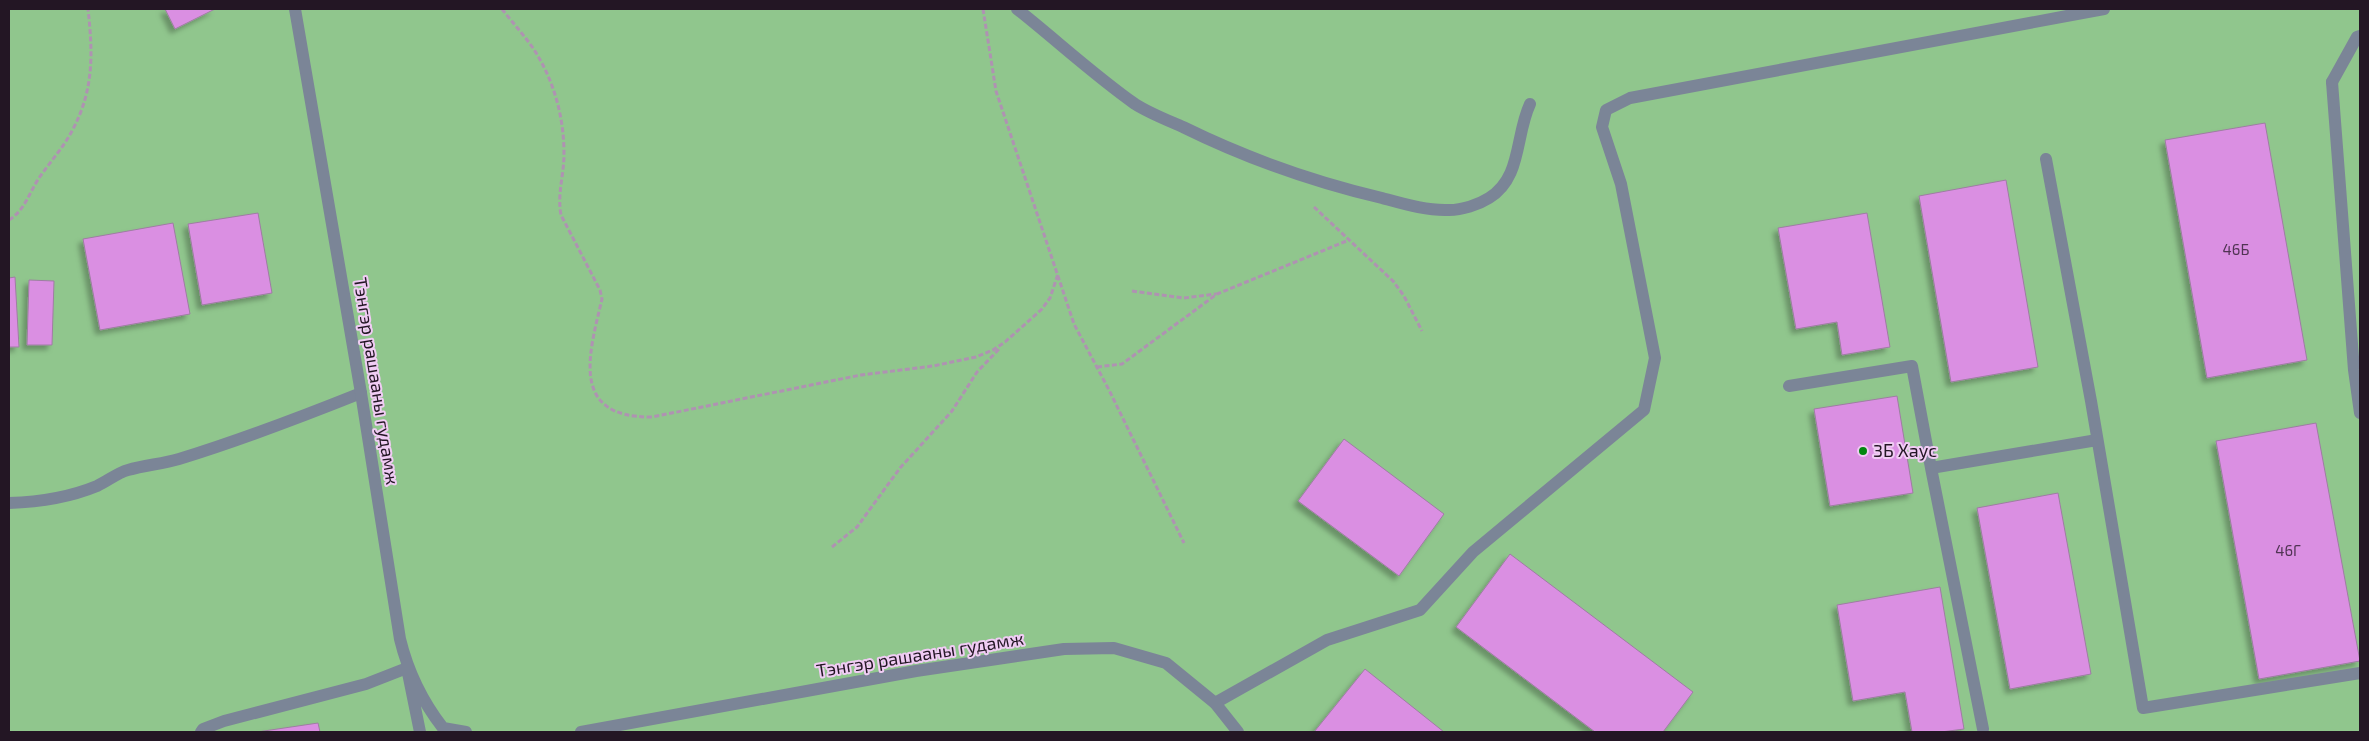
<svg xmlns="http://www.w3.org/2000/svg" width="2369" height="741" viewBox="0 0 2369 741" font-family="'Exo 2',sans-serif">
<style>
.green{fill:#90c68d}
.building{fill:#da8fe2;stroke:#9e7da2;filter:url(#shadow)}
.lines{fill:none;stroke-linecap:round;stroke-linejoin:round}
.path{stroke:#af92b2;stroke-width:3;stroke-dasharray:5 2.5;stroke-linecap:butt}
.service{stroke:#7b8597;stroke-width:12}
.minor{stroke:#7b8597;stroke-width:12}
.poi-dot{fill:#00870e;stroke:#f0ccf4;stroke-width:2}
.labels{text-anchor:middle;stroke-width:4;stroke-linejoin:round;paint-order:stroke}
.number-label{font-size:15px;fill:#513454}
.street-label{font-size:18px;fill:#231624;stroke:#f0ccf4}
.poi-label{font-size:18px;fill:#231624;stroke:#f0ccf4;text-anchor:start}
</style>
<defs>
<filter id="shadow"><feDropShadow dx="-4.5" dy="4.5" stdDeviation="2.5" flood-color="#0004"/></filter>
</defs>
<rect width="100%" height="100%" fill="#f0ccf4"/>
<path class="green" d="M9,9H2360V732H9Z"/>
<path class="building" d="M165,9H215L175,29Z
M2265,123L2307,360L2207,378L2165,140Z
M2006,180L2038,367L1951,382L1919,196Z
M258,213L272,293L202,305L188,224Z
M1867,213L1890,347L1842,355L1837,322L1796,329L1778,228Z
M173,223L190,314L100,330L83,239Z
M15,277L19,347H9V278Z
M29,280L54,281L52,345H27Z
M1897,396L1913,493L1830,506L1814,409Z
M2316,423L2360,661L2259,679L2216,441Z
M1344,439L1444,514L1399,576L1298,501Z
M2058,493L2091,674L2010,689L1977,508Z
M1510,554L1693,692L1663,732H1595L1456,627Z
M1940,587L1964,729L1941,732H1912L1905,692L1853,701L1837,605Z
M1365,669L1444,732H1314Z
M318,723L320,732H257Z"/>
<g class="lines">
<path class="path" d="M502,9C512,22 523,34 533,48C554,80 564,117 564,154C564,175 557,194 561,215L600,290L602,299C589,354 569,418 652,417L861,375L933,366L976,357L993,350L1005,342L1042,309L1050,298L1058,274
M983,9L996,91L1074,324L1109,390L1184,543
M1314,207L1393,281L1404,296L1422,331
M9,220C25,210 29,193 39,178C50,162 63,148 72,131C94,90 93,54 88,9
M1132,291L1184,298L1216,294
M1097,367L1122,364L1217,294L1349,240
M832,547L857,527L900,468L952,411L977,372L1000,348"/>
<path class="service" d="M1017,9C1055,39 1095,76 1135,104C1149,113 1167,120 1183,127C1246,158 1314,182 1382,198C1404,204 1427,211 1449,210C1462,210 1478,205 1489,198C1522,178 1515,136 1530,104
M2332,82L2354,370L2360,413
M9,503C40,502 68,498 97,486C108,481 117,473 128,470C145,465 162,464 179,459C241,440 301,417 361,393
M1215,703L1327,640L1420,610L1473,552L1644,410L1655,358L1621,184L1602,127L1606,110L1630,98L2104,9"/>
<path class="minor" d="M295,9L361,393L400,639C408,672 422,701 443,728L466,732
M2332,82L2357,37L2360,36
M2046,159L2091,401L2143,708L2360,673
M1789,386L1912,366L1931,468L2097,440
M1931,468L1983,729
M201,732L203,729L224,721L366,684L407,668L420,732
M581,732L916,671L1064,649L1114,648L1166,663L1215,703L1238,732"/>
</g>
<circle class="poi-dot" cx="1863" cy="451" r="5"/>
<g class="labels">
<g class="number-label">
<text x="2236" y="255">46Б</text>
<text x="2288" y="556">46Г</text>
</g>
<g class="street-label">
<text transform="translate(376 381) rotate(81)" y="6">Тэнгэр рашааны гудамж</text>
<text transform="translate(920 655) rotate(-9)" y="6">Тэнгэр рашааны гудамж</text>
</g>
<g class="poi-label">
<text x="1873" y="457">3Б Хаус</text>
</g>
</g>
<rect width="2369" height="741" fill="none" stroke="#231624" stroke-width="20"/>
</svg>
